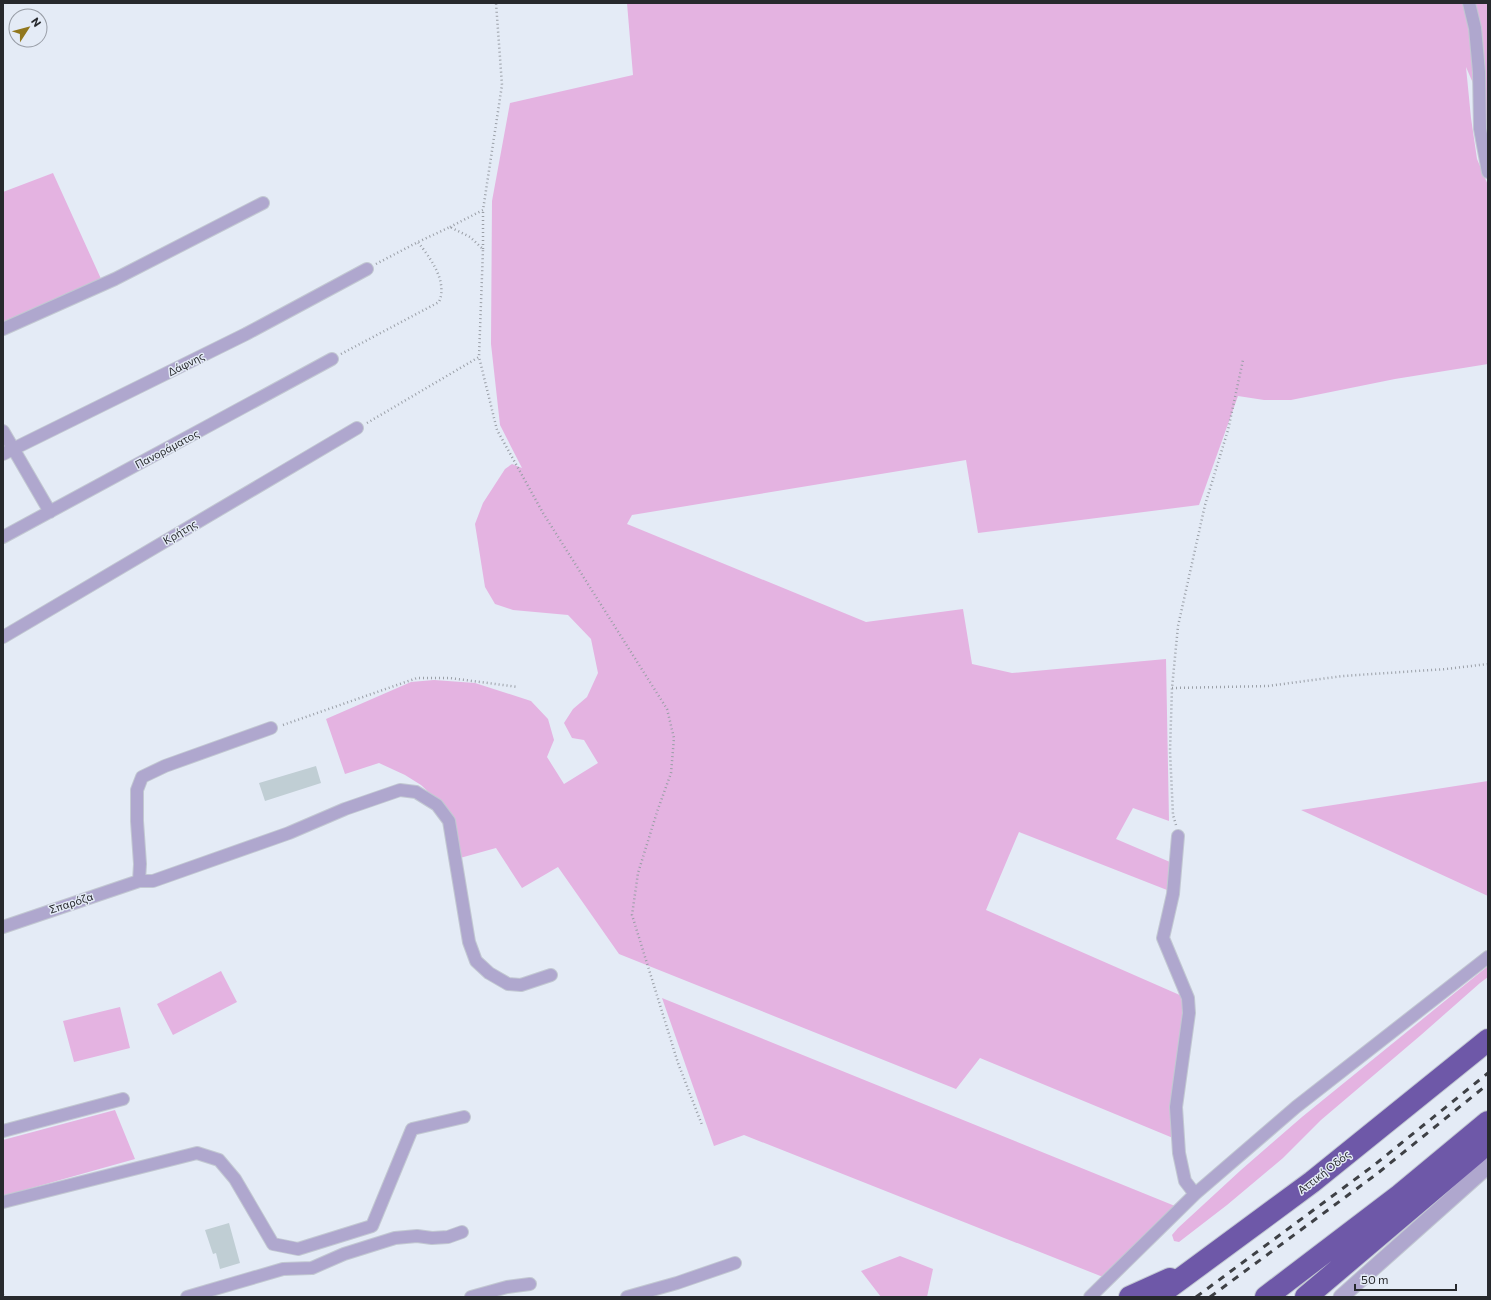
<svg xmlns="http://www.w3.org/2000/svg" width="1491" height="1300" viewBox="0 0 1491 1300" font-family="Commissioner,sans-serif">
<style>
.green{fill:#e4b3e1}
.building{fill:#c0ced4}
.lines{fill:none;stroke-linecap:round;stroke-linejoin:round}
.minor-casing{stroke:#c2c8d2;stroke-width:14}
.tertiary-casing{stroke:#c2c8d2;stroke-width:17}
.motorway-casing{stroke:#c2c8d2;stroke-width:24}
.path{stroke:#9a9fa7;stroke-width:2.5;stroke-dasharray:1 3;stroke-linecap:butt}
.minor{stroke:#afa7ce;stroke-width:12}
.tertiary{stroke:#afa7ce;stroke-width:15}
.motorway{stroke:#6e58a8;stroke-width:22}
.rail{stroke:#3e4045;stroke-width:3;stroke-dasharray:7 7;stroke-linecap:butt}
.labels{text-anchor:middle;stroke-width:3;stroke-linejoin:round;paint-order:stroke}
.street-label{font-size:11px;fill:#27292d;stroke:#e4ebf6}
</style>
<rect width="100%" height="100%" fill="#e4ebf6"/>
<path class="green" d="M627,3H1488V142L1485,111L1466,67L1471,118L1477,159L1488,185V364L1395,379L1291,400H1264L1238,396L1199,505L978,533L966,460L632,515L627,524L866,622L963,609L972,664L1012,673L1166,659L1169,821L1133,808L1116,839L1170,862L1167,890L1019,832L986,910L1182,996L1185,1009L1173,1138L980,1058L956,1089L619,954L558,867L522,888L496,848L460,858L437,800L421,785L405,775L379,763L345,774L326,719L411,682L434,680L475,683L531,701L548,719L554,740L547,757L564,784L598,763L584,740L572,738L564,723L573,709L587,697L598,673L591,639L568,615L513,610L495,604L485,587L475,524L483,503L505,469L512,464L522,468L500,425L491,344L492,201L510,103L633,75Z
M53,173L102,281L3,325V192Z
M1488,781V896L1301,810Z
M1488,966V977L1480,983L1421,1035L1321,1120L1283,1158L1227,1205L1179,1242L1174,1241L1172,1235L1178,1228L1241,1170L1302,1117Z
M221,971L237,1002L173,1035L157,1004Z
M662,998L1175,1206L1103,1277L744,1135L714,1146Z
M120,1007L130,1048L74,1062L63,1021Z
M115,1110L135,1159L3,1196V1140Z
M900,1256L933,1269L927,1297H881L861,1271Z"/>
<path class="building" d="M316,766L321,783L265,801L259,783Z
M229,1223L240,1263L220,1269L216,1253L213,1254L205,1230Z"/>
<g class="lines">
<g class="minor-casing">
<path id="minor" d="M1469,3L1475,28L1479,72L1480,129L1488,172
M3,329L115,279L263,203
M3,431L50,512
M3,454L246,334L367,269
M3,537L332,359
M3,637L357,428
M1178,836L1173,894L1163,938L1188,998L1189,1013L1176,1107L1179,1153L1185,1181L1195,1194
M139,881L140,864L137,821V790L142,777L165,766L271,728
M3,927L139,881H153L289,833L345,809L400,790L416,792L437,805L449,821L469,942L476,961L489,973L508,984L521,985L551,975
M3,1131L123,1099
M3,1202L197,1153L219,1160L235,1179L273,1244L298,1249L372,1226L412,1129L464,1117
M187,1297L283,1269L312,1268L344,1254L395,1238L417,1236L432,1238L448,1237L462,1232
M471,1297L507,1287L530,1284
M627,1297L677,1283L735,1263
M1090,1297L1195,1194L1296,1107L1488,957"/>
</g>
<g class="tertiary-casing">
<path id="tertiary" d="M1341,1297L1488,1166"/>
</g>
<g class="motorway-casing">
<path id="motorway" d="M1130,1297L1170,1279
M1156,1297L1312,1182L1488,1040
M1266,1297L1400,1195L1488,1122
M1306,1297L1488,1143"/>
</g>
<path class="path" d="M450,227L483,210L502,85L496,3
M483,249V210
M376,264L418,242L450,227L470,237L483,249L479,357
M341,354L439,302C448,281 430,258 418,242
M367,423L479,357L497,430L543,513L667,709L674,738L671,773L657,812L638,873L632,915L678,1063L702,1125
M1172,688L1268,686L1343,676L1446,669L1488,664
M283,725L417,678H450L518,687
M1176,825L1173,815L1170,751L1172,688L1178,626L1205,505L1228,430L1243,360
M3,1295L6,1297"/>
<use href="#minor" class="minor"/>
<use href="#tertiary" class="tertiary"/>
<use href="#motorway" class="motorway"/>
<path class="rail" d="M1196,1297L1373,1166L1488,1073
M1210,1297L1378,1173L1488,1084"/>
</g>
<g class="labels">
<g class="street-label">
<text transform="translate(186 364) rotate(-27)" y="4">Δάφνης</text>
<text transform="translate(167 449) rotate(-28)" y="4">Πανοράματος</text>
<text transform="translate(180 532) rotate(-31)" y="4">Κρήτης</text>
<text transform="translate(71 903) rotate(-18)" y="4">Σπαρόζα</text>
<text transform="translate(1324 1172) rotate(-38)" y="4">Αττική Οδός</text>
</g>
</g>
<rect width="1491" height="1300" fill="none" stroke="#27292d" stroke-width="8"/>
<g transform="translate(28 28) rotate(54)"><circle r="19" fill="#e4ebf6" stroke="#989da6"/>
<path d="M0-3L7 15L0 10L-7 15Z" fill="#91771d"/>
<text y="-6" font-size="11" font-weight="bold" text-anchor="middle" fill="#27292d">N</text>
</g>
<path d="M1355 1284v6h101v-6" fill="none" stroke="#27292d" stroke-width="2"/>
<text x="1361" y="1284" font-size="12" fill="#27292d" stroke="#e4ebf6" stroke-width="3" paint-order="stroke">50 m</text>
</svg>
